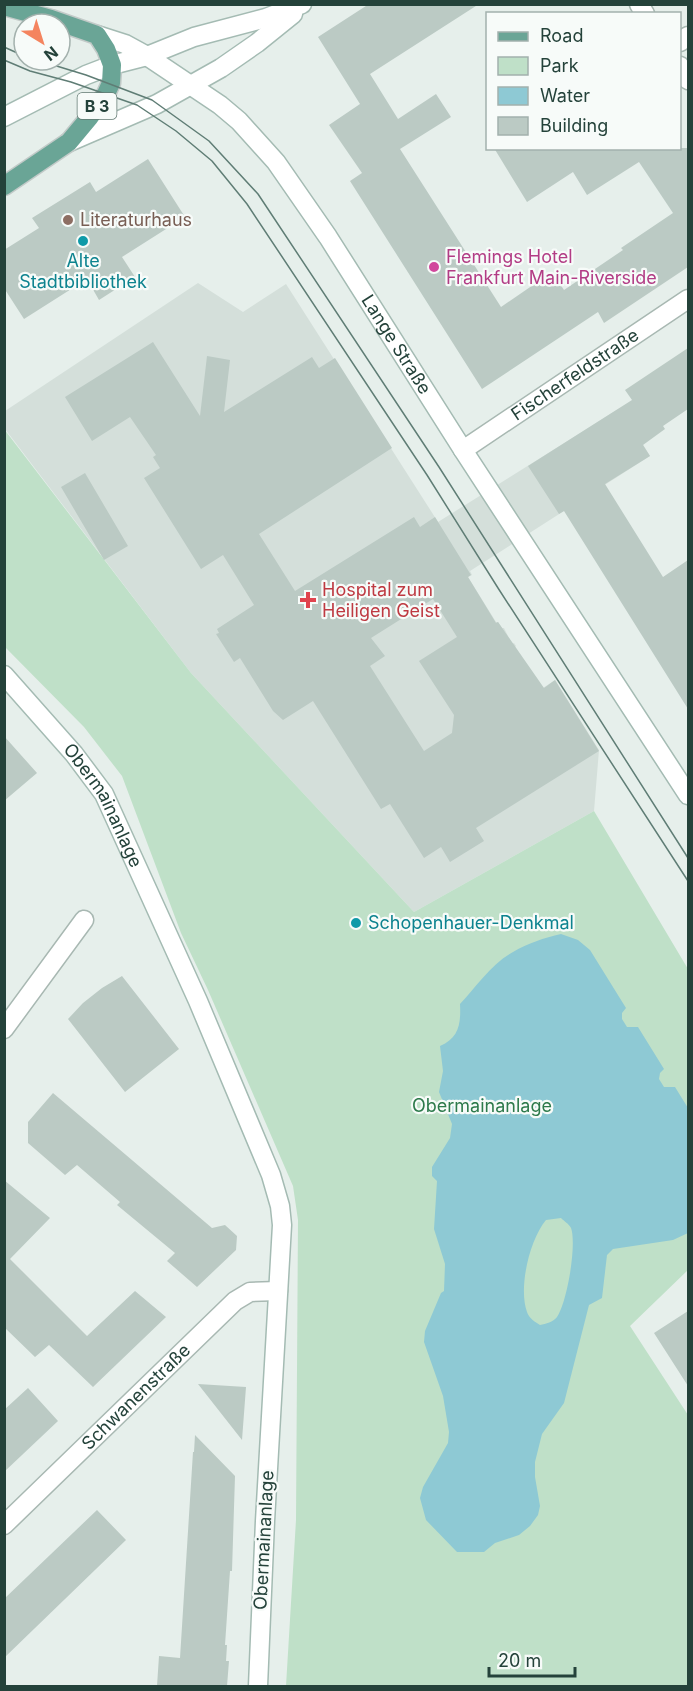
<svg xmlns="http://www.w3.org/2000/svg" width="693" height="1691" viewBox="0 0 693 1691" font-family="Inter,sans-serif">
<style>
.built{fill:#d4dfda}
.green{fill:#bfe0c8}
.water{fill:#8ec9d4;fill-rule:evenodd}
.building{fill:#bbcac4;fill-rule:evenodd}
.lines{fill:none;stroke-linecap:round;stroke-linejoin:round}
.street-casing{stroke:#a8b8b2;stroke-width:21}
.secondary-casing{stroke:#a4bbb3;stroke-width:21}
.primary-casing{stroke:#c2cac8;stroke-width:21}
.street{stroke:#fff;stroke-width:18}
.secondary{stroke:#fff;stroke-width:18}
.primary{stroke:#6aa596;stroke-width:18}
.tram{stroke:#5f7d75;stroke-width:1.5}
.education-dot{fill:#8d6e63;stroke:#f7fbf9;stroke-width:2}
.culture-dot{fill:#0f9aa8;stroke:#f7fbf9;stroke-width:2}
.hotel-dot{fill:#d1479c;stroke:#f7fbf9;stroke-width:2}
.health-dot{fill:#e0444e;stroke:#f7fbf9;stroke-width:2}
.labels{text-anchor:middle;stroke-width:4.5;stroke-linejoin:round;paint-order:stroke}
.shield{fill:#f7fbf9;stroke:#637a73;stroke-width:1.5}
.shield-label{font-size:16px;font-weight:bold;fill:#24423a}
.education-label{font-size:18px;fill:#785e54;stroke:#f7fbf9;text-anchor:start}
.hotel-label{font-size:18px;fill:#b23c85;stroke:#f7fbf9;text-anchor:start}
.culture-label{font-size:18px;fill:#0d838f;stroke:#f7fbf9}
.street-label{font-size:18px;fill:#24423a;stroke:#f7fbf9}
.health-label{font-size:18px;fill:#be3a42;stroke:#f7fbf9;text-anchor:start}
.park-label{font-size:18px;fill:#2d7a4b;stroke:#f7fbf9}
</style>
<rect width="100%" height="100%" fill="#e6efeb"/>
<path class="built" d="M198,283L243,312L286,284L438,522L620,408L650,456L470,571L472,575L468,577L496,622H498L502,628H504L512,644L514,643L516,646L514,648L540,690L555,680L599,750L594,811L414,912L191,673L5,429V411Z"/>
<path class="green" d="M4,429L191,673L414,912L594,811L688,969V1270L630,1326L688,1415V1686H286L296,1520L298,1220L293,1186L208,990L181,933L122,776L84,727L5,647Z"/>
<path class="water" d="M561,934L578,940L590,950L626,1008L622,1013V1019L627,1027H638L664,1069L660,1073L659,1079L664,1087H675L688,1108V1233L673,1240L613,1249L607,1255L602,1298L589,1305L564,1403L542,1434L535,1462V1477L540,1506L538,1515L530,1526L519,1535L495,1543L484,1552H457L426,1520L420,1498L423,1487L448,1443L449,1432L443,1396L424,1342L425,1331L441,1293L444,1291L445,1264L434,1229L437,1181L432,1176V1167L450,1138L452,1124L439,1092L443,1071L440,1046C459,1038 461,1024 460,1004C476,987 492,963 513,952C528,943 544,938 561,934ZM561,1218C564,1221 569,1224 571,1228C577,1244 567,1303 557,1317C553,1322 546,1324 540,1325C535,1322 529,1318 527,1312C518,1287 530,1239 546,1220Z"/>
<path class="building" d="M369,4H479L370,74L398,119L436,94L451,117L400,149L501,307L552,272L564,290L623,250L621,248L673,213L639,162L587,195L573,172L527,202L494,148H688V267L604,323L598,312L482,389L350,181L362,173L329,125L360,104L318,37Z
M148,159L185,217L122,257L135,277L99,300L87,279L24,319L4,288V250L39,228L32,218L90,182L96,192Z
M153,342L200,416L207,356L230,360L224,412L312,357L319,368L335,358L392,448L259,534L295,591L414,517L420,527L435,517L471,575L468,577L496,623L498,622L544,688L555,680L599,751L476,828L484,841L450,862L441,847L424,858L390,804L381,809L313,701L283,720L273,711L240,658L234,662L216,634L219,633L217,629L254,605L223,555L201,569L144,478L160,468L153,457L156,455L130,417L92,441L65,397ZM433,599L457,637L419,661L454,715L452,733L424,751L370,666L385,656L371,638Z
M688,348V409L663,426L665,429L643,445L650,456L605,484L663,577L688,560V709L564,511L559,514L528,466L632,400L625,390Z
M85,473L128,546L104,560L61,487Z
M4,736L37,773L4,801Z
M122,976L179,1049L125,1092L68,1019L83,1003L102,988Z
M53,1093L212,1228L225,1225L237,1236L236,1250L197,1287L167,1261L175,1253L117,1205L120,1202L77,1165L65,1175L28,1143V1122Z
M4,1180L50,1218L10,1259L87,1336L135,1291L166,1317L93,1387L49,1345L35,1357L4,1327Z
M688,1311V1386L654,1333Z
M198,1384L246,1387L242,1440Z
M28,1388L58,1421L4,1472V1410Z
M195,1435L235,1476L232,1571H230L225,1645H227L226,1661H229L227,1686H157L159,1656L180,1658L193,1452H194Z
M97,1510L126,1540L4,1658V1599Z"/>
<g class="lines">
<g class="street-casing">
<g id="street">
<path d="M639,4L645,14"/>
<path d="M680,42L688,36"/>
<path d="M680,66L688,80"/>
<path id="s1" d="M463,450L688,299"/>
<path d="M4,1029L84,920"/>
<path id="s2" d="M4,1525L235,1301L250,1292L278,1291"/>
</g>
</g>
<g class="secondary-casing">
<g id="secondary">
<path id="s3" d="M97,35L125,44L147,56L220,105L239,121L276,162L328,237L463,450L688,795"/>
<path d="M4,117L86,75L112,65L147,56L194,37L266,18L302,4"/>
<path d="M69,142L157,104L221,68L257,43L293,14"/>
<path id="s4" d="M4,675L74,754L104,794L198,1001L271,1175L280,1206L282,1225L265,1521L258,1686"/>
</g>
</g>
<g class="primary-casing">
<path id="primary" d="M4,6L51,19L97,35L106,49L112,65L111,83L106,94L89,118L69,142L4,186"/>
</g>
<use href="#street" class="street"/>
<use href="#secondary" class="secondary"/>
<use href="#primary" class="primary"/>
<path class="tram" d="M4,47L24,56
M4,60L30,71L71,82L137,105L176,131L212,161L247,204L427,475L498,588L688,881
M37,60L86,75L152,100L209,141L258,194L439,467L688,858"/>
</g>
<circle class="education-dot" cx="68" cy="220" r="6"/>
<g class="culture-dot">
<circle cx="83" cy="241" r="6"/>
<circle cx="356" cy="923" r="6"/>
</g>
<circle class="hotel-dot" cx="434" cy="267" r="6"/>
<path class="health-dot" d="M305 591h6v6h6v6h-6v6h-6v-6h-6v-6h6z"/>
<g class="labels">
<rect class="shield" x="77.5" y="93" width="39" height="26" rx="4.5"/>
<g class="shield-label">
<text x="97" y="112">B 3</text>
</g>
<g class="education-label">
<text x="80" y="226">Literaturhaus</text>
</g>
<g class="hotel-label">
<text x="446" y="263">Flemings Hotel<tspan x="446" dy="21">Frankfurt Main-Riverside</tspan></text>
</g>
<g class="culture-label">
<text x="83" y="267">Alte<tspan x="83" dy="21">Stadtbibliothek</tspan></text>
<text x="368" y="929" text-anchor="start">Schopenhauer-Denkmal</text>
</g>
<g class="street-label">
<text dy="6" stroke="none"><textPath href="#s3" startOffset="441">Lange Straße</textPath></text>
<text dy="6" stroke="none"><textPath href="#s1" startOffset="135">Fischerfeldstraße</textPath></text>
<text dy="6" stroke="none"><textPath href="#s4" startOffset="165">Obermainanlage</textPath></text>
<text dy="6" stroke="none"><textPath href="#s2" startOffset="184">Schwanenstraße</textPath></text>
<text transform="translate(264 1540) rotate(-87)" y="6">Obermainanlage</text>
</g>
<g class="health-label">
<text x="322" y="596">Hospital zum<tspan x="322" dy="21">Heiligen Geist</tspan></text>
</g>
<g class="park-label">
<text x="482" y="1112">Obermainanlage</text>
</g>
</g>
<rect width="693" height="1691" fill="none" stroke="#24423a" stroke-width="12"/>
<rect x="486" y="12" width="195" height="138" fill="#f7fbf9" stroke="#a3b1ad" stroke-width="1.5"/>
<rect x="498" y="32" width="30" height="9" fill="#6aa596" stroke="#a3b1ad" stroke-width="1.5"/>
<text x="540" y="42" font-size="18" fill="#24423a">Road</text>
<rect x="498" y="57" width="30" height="18" fill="#bfe0c8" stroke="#a3b1ad" stroke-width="1.5"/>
<text x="540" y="72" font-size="18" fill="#24423a">Park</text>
<rect x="498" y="87" width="30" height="18" fill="#8ec9d4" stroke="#a3b1ad" stroke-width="1.5"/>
<text x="540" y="102" font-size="18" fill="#24423a">Water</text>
<rect x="498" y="117" width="30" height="18" fill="#bbcac4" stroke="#a3b1ad" stroke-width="1.5"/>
<text x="540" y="132" font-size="18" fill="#24423a">Building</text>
<g transform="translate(42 42) rotate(142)"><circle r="28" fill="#f7fbf9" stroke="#a3b1ad" stroke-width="1.5"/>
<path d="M0-4.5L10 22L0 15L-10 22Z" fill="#f4845f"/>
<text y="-9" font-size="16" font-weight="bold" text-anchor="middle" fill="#24423a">N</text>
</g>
<path d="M489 1667v9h86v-9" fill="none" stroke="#24423a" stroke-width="3"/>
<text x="498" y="1667" font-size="18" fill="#24423a" stroke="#f7fbf9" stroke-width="4.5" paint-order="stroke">20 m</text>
</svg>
